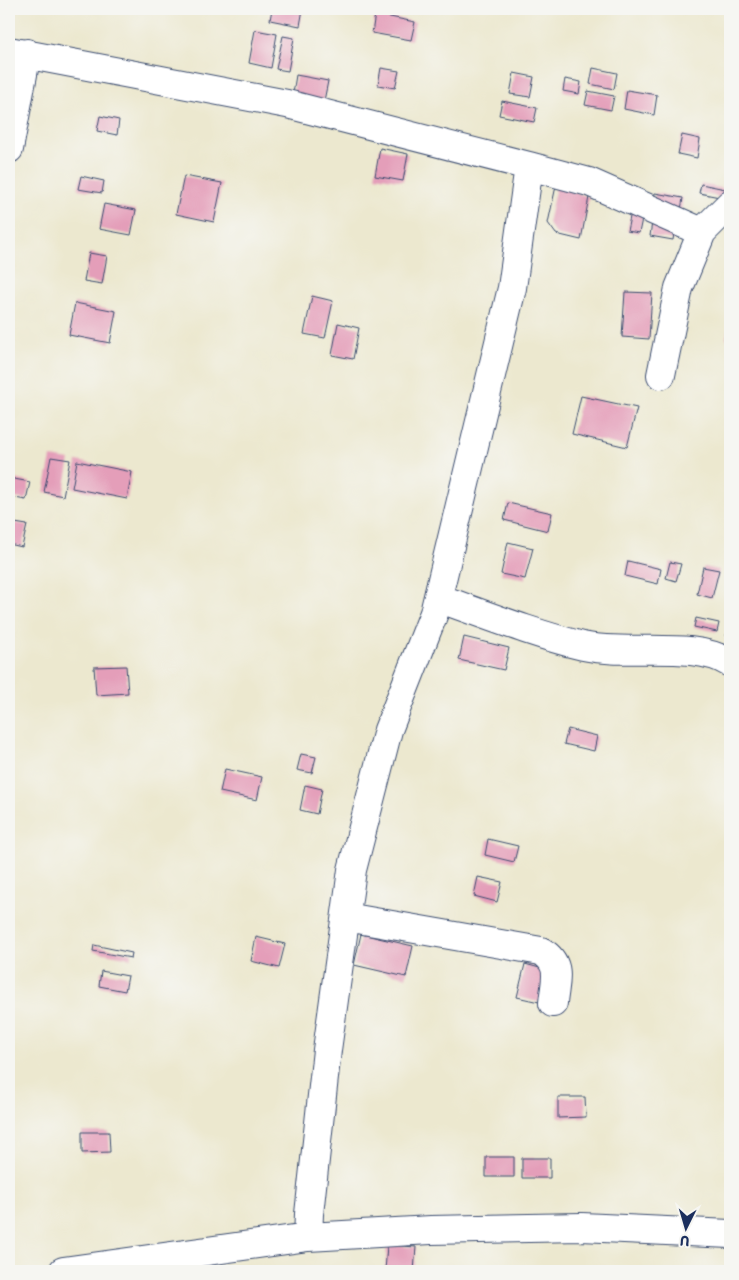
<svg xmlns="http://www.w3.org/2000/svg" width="739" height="1280" viewBox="0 0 739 1280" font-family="'Shantell Sans',sans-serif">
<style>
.building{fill:#e49eb9}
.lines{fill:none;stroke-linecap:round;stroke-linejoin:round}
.minor-casing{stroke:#3a4b6f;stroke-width:30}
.minor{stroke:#fff;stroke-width:28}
</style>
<rect width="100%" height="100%" fill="#f6f6f2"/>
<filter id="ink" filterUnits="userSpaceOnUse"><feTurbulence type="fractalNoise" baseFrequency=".02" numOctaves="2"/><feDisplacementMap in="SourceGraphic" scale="10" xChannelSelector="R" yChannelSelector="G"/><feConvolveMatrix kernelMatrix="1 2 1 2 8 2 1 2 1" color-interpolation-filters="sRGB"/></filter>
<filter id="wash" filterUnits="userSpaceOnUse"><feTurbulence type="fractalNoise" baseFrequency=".0096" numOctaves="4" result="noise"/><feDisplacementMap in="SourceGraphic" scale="20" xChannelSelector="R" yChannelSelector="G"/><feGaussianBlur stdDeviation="1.12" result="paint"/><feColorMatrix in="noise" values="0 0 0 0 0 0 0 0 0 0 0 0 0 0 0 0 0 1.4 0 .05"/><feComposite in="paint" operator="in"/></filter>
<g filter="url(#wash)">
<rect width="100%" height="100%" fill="#ece8cf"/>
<g id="blocks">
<path class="building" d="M272,9H303L300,26L270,20Z
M375,14L415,22L411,40L372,33Z
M255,30L277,34L271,68L249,63Z
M283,36L294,38L288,71L276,69Z
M381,68L399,71L395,88L378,85Z
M593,68L617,73L614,89L590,84Z
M514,73L534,77L530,97L510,94Z
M296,75L328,81L323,106L292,100Z
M565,79L581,82L579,94L563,91Z
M627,90L657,95L654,115L624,109Z
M588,91L614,96L611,110L585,105Z
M502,101L537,108L534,122L499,115Z
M100,116L119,120L117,135L97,131Z
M682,135L700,139L697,158L678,154Z
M380,148L408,154L403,181L375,176Z
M81,176L104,181L102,193L78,189Z
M184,176L222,183L214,222L176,214Z
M701,184L730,190V199L699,193Z
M556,186L589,197L581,240L556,234L548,223Z
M655,193L683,198L680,216L652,211Z
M104,204L136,210L131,235L99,229Z
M631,212L643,214L639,233L627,231Z
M652,222L675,227L673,240L650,236Z
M89,253L107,256L102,284L84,281Z
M625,292L652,293L649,339L622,337Z
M312,296L333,301L325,338L304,334Z
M75,303L116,311L110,343L69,335Z
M338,323L359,328L353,359L332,355Z
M729,323H730V340L726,339Z
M581,396L637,408L627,447L572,434Z
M51,457L70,460L63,496L44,492Z
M77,461L132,472L127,499L72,488Z
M9,478L30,482L26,500L9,497Z
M508,503L552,513L548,531L504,520Z
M9,522L27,525L22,547L9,544Z
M508,542L533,548L525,579L501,574Z
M628,561L661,569L658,584L625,576Z
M670,562L681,564L676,581L666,578Z
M703,567L719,570L712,598L697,594Z
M696,618L719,623L717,632L694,627Z
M729,620H730V637L726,636Z
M464,637L509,648L504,670L459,660Z
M126,666L128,693L96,695L94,667Z
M568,729L597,736L594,751L564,744Z
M301,754L316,757L312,773L297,770Z
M225,769L262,777L257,800L220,792Z
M305,785L322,789L317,814L300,810Z
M488,839L518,846L514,862L485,855Z
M478,877L502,882L497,902L474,896Z
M361,934L413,946L406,977L354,965Z
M256,937L285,944L279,968L251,961Z
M94,945L132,953L131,958L93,951Z
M525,964L547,970L539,1002L517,997Z
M101,971L128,976L125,991L99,986Z
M558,1097H585L586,1117L558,1118Z
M82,1132H109L110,1152L82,1153Z
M486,1157H514V1177H486Z
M522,1158H550V1178H522Z
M387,1245L416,1247L414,1271H385Z"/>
</g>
</g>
<g filter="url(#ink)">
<use href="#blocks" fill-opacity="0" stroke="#3a4b6f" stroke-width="1"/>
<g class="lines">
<g class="minor-casing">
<path id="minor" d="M9,51L287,104L529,166L512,288L434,613L388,730L352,870L327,1050L309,1214L308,1237
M9,149L27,53
M529,166L589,182L702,232
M661,375L679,288L702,232L730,204
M438,598C486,615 534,634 583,646C627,656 695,640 730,663
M346,917L541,951C563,964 555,981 553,1003
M63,1271L308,1237L431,1230L582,1227L730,1234"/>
</g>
<use href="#minor" class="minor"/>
</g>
</g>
<rect width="739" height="1280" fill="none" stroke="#f6f6f2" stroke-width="30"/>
<g transform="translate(686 1228) rotate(185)" stroke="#f6f6f2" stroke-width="4" paint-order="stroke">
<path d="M0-4L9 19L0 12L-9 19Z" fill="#1b2f5e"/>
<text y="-8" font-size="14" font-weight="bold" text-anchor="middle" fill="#1b2f5e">U</text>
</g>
</svg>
